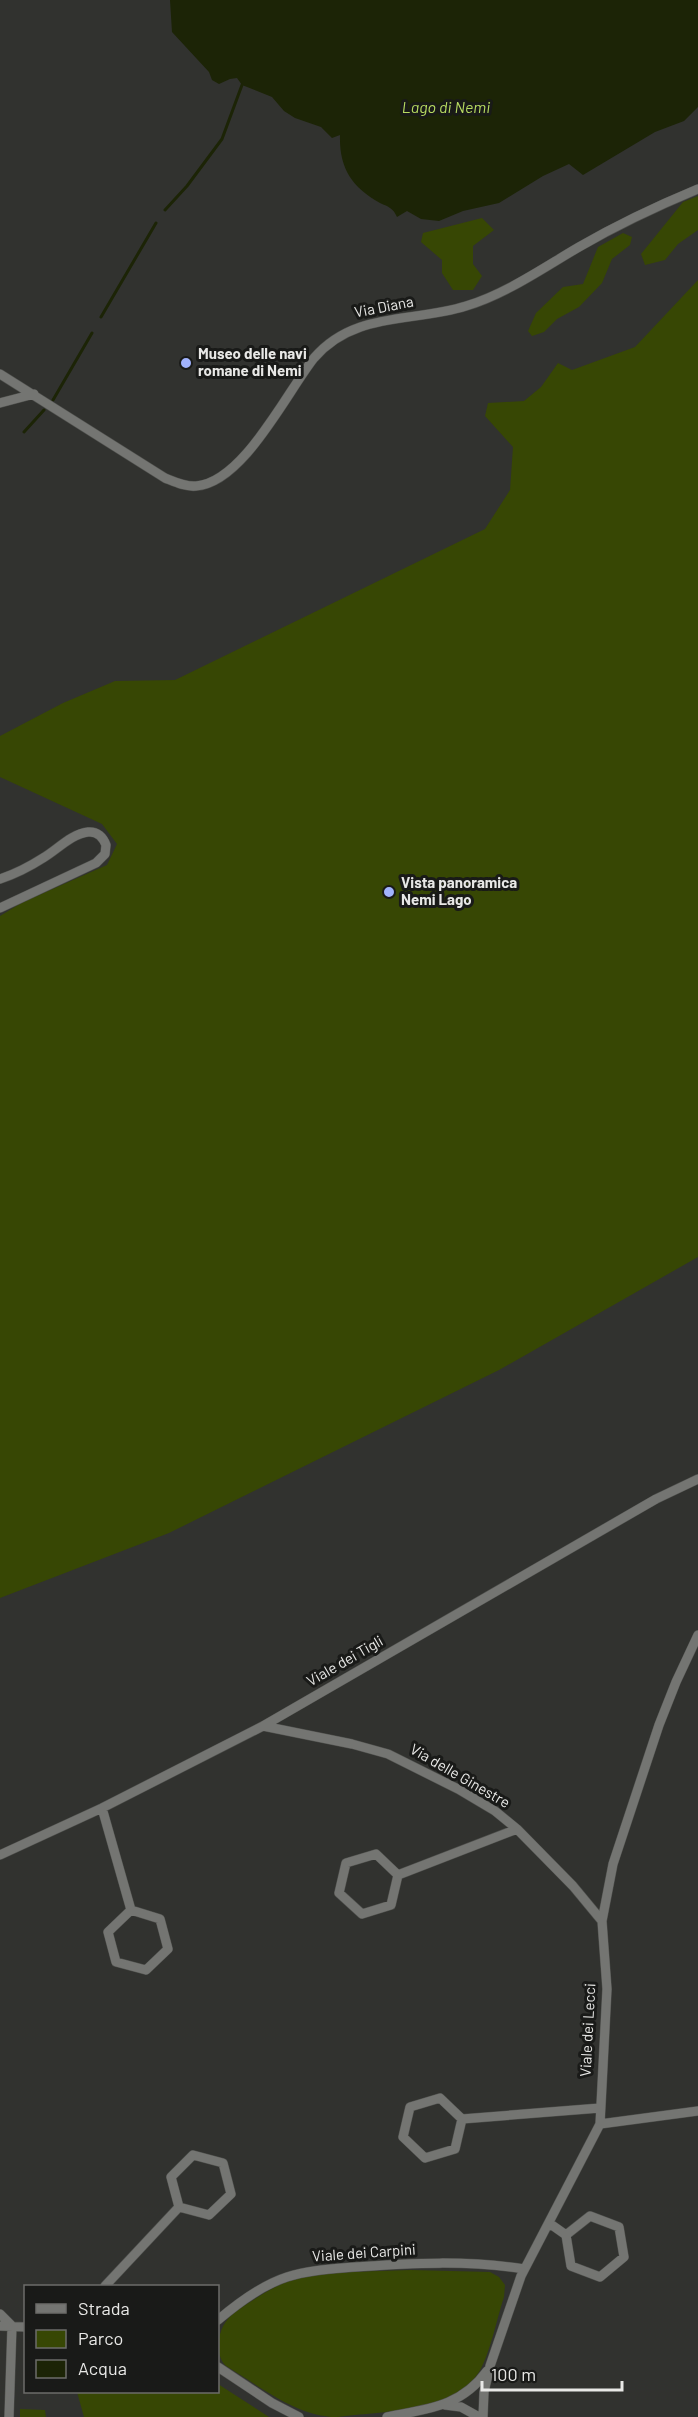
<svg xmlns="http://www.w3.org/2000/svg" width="698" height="2417" viewBox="0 0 698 2417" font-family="Barlow,sans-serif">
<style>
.green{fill:#374704}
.water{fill:#1c2406}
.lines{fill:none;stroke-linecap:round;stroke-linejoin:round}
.stream{stroke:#1c2406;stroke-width:3}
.minor-casing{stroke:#4f504d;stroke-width:10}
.minor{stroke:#747572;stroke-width:9}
.poi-dot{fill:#a1b3fd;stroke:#191a18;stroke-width:2}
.labels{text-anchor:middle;stroke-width:6;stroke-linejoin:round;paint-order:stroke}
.street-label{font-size:15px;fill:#e8e8e6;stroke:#191a18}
.poi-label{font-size:15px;font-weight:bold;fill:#e8e8e6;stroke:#191a18;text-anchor:start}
.water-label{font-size:16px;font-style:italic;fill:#b7db61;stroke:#191a18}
</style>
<rect width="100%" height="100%" fill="#31322f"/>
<path class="green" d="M698,196V230L678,244L665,260L645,265L641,254L683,202Z
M482,218L494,230L473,246V264L482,276L473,290H453L442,273V260L421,242L423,233Z
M623,233L632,237L630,245L612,259L602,283L579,307L557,319L544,332L532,336L528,331L536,313L563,287L583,284L598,247Z
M698,280V1257L499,1370L169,1533L0,1598V916L23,902L107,865L117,844L102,824L0,777V736L63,703L115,681L175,680L485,529L510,490L513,447L485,416L488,403L524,401L541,387L558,363L572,370L635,347Z
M411,2270L490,2272L499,2277L505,2285L504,2297C497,2318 490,2354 479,2372C452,2413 382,2411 337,2417C297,2417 260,2386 226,2366C217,2357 217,2343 221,2331C226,2317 237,2310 250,2302C261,2295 273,2287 286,2282C325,2270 370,2272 411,2270Z
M218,2384L269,2417H84L77,2392H218Z
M20,2409L45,2410L46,2417H20Z"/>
<path class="water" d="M170,0H698V107L684,121L655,132L583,175L569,164L543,176L499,203L463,211L439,221L421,219L407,211L397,217C393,208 389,207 380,203C351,187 339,167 340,135L332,138L321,127L295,118L284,111L272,97L242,85L237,78L230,79L219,84L212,80L209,72L172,32Z"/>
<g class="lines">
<path class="stream" d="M165,210L187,186L222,139L242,85
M101,317L156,223
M53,400L92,333
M24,432L44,410"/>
<g class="minor-casing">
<path id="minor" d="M0,374L165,478C175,482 185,487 196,486C243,483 287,392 314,358C354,311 412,323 466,306C506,294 543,268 579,247C617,225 657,206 698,189
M0,403L34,394
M0,879C15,874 29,867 43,858C57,850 71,834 88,832C97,831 103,837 106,845L105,854L96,863L0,908
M263,1726L352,1744L388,1754L458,1789L495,1811L517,1829L573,1886L602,1921
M102,1808L131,1910
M376,1854L398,1875L391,1905L362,1914L339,1893L346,1863Z
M0,1855L102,1808L263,1726L656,1499L698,1479
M398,1875L517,1829
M131,1910L160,1919L168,1949L146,1970L116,1962L108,1932Z
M440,2098L462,2119L455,2149L425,2158L403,2137L410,2107Z
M462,2119L600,2108
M600,2124L698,2111
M193,2155L223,2163L231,2194L209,2215L179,2207L171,2177Z
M590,2216L619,2227L624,2257L600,2277L571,2266L566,2235Z
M549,2223L566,2235
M105,2286L179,2207
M0,2314L12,2326L9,2417
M218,2320C238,2303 262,2285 287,2277C309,2270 332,2269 355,2267C410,2263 469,2260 524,2269
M0,2326L26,2327
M218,2367L272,2403L299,2417
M445,2405L461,2407L479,2417
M387,2417C427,2409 461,2407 487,2371
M483,2417L484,2392L490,2366L521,2276L600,2124L607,1989L602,1921L613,1864L659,1725L676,1682L698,1635"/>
</g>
<use href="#minor" class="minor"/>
</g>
<g class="poi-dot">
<circle cx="186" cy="363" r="6"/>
<circle cx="389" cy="892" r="6"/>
</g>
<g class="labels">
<g class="street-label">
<text transform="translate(384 307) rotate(-11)" y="5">Via Diana</text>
<text transform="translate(345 1661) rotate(-30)" y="5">Viale dei Tigli</text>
<text transform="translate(460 1776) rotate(30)" y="5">Via delle Ginestre</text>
<text transform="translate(588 2030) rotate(-87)" y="5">Viale dei Lecci</text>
<text transform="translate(364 2253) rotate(-4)" y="5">Viale dei Carpini</text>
</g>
<g class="poi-label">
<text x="198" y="359">Museo delle navi<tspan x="198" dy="17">romane di Nemi</tspan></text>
<text x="401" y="888">Vista panoramica<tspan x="401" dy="17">Nemi Lago</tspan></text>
</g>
<g class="water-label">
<text x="446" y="113">Lago di Nemi</text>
</g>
</g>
<rect x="24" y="2285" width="195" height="108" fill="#191a18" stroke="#6c6c6a" stroke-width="1.5"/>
<rect x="36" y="2304" width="30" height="9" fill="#747572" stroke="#6c6c6a" stroke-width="1.5"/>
<text x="78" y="2315" font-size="18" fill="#e8e8e6">Strada</text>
<rect x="36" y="2330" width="30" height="18" fill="#374704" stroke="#6c6c6a" stroke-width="1.5"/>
<text x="78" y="2345" font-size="18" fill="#e8e8e6">Parco</text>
<rect x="36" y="2360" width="30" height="18" fill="#1c2406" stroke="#6c6c6a" stroke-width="1.5"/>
<text x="78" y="2375" font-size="18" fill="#e8e8e6">Acqua</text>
<path d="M482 2381v9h140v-9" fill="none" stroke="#e8e8e6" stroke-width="3"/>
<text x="491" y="2381" font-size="18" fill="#e8e8e6" stroke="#191a18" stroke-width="4.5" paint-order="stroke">100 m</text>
</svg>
